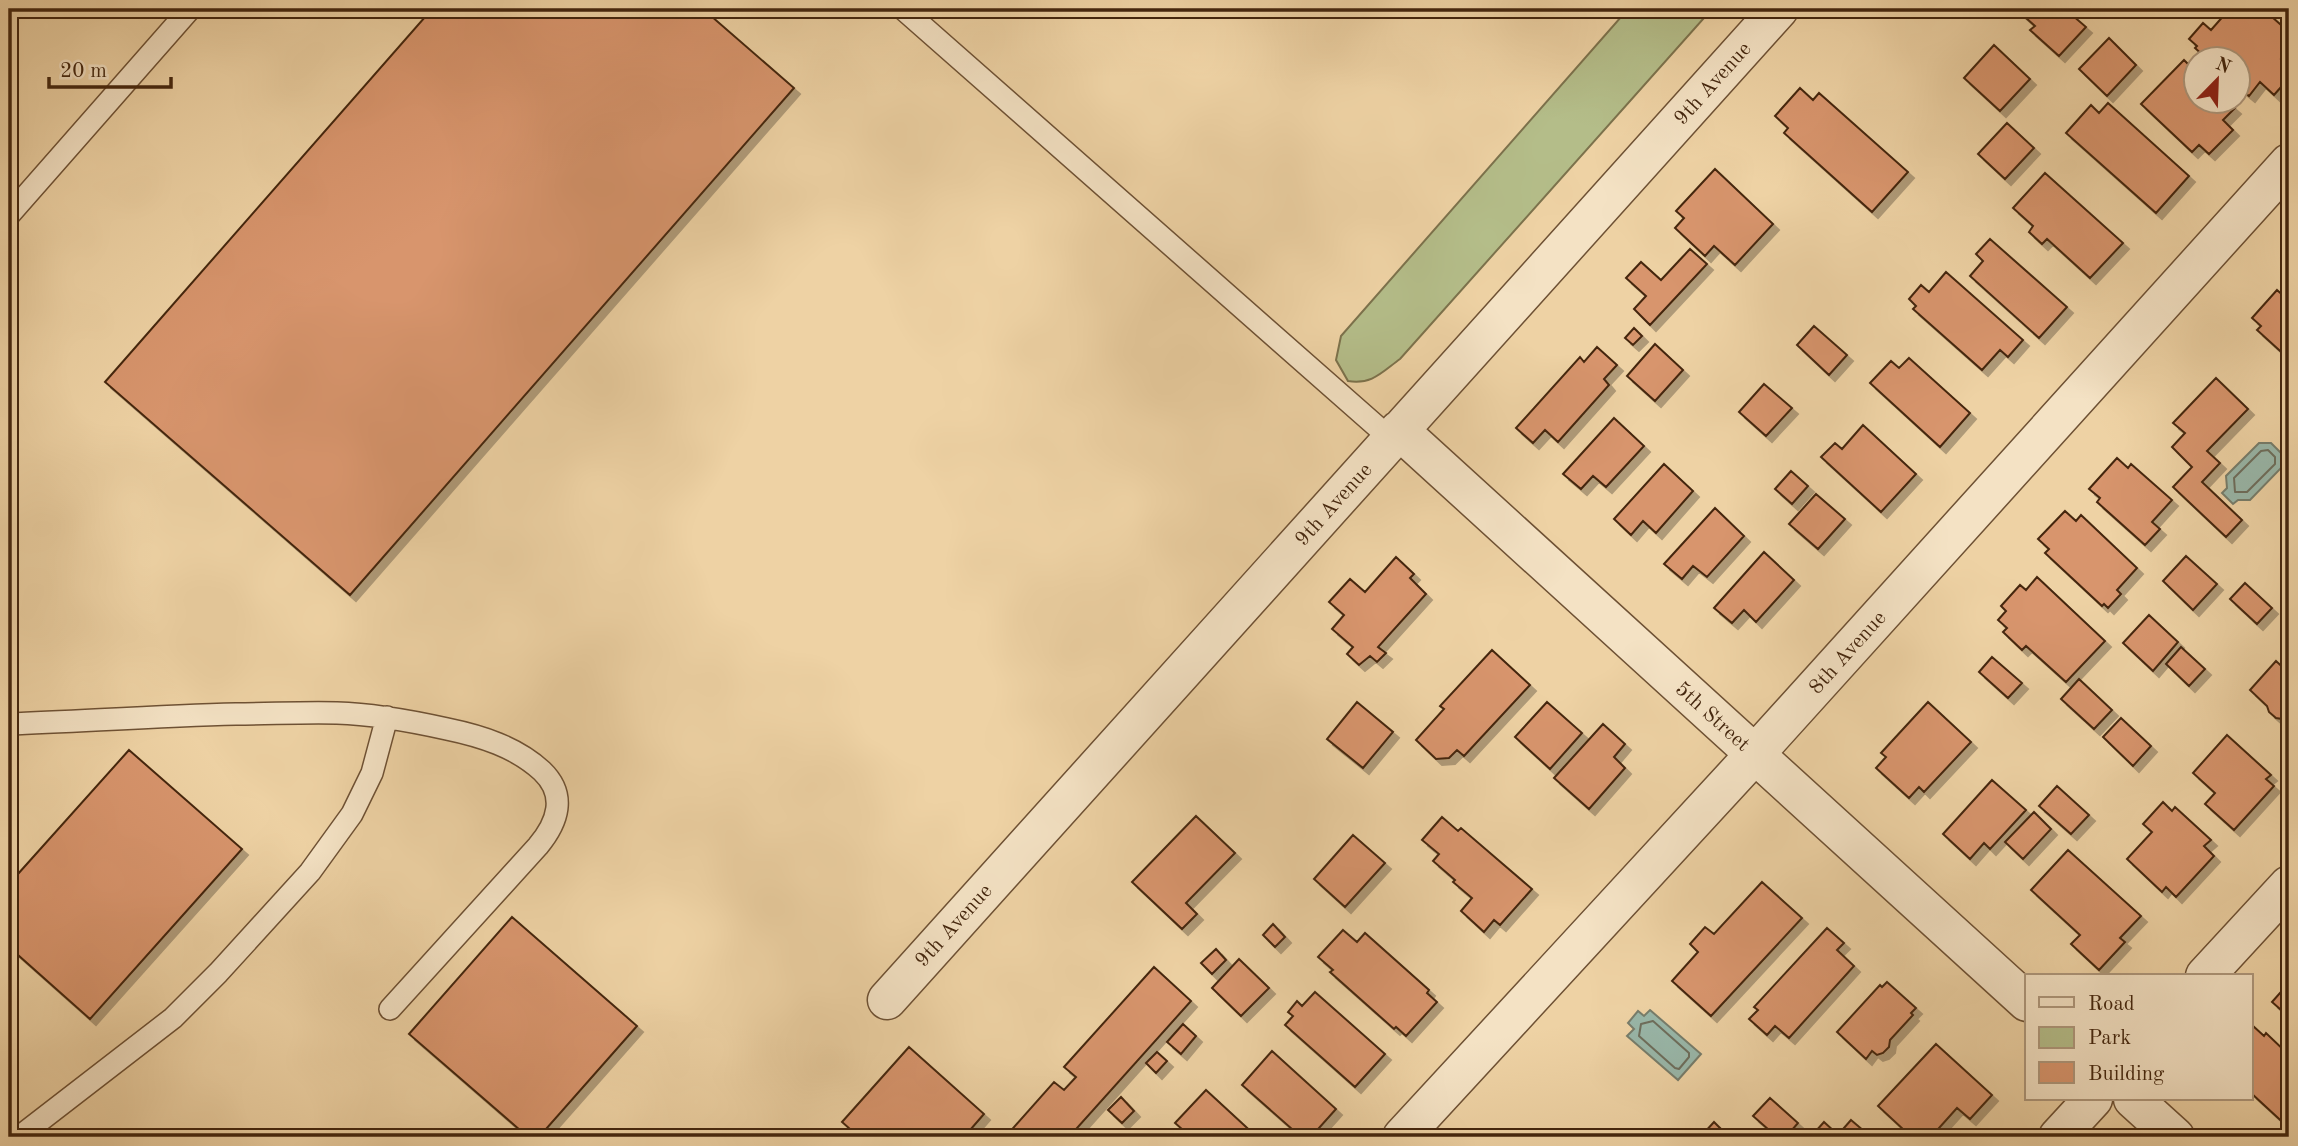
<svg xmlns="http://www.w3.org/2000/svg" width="2298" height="1146" viewBox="0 0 2298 1146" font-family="'Old Standard TT',serif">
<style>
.green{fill:#b4bd89;stroke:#7c724c;stroke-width:2}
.water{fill:#99b7a9;stroke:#777d6b;stroke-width:2}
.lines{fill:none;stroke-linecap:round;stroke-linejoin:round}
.shore{stroke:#6e6e5c;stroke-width:2}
.building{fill:#d8956d;stroke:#44260e;stroke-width:2;filter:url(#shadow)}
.service-casing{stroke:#6e5134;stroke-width:24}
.minor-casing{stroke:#6e5134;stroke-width:41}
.service{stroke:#f4e2c4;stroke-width:21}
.minor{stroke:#f4e2c4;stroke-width:38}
.labels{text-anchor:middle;stroke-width:6;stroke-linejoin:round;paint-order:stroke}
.street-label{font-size:21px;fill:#44260e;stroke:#f4e2c4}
</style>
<defs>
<filter id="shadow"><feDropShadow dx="6" dy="6" stdDeviation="0" flood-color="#0004"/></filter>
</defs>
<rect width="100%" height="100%" fill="#eed2a4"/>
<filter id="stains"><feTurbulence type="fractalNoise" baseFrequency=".00286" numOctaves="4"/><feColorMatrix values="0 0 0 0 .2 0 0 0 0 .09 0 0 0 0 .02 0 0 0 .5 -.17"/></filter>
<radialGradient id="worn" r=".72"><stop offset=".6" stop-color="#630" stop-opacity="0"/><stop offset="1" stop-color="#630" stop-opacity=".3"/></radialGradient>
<path class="green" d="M1628,9H1712L1400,359C1382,372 1372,385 1348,381L1336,360L1341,336Z"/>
<path class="water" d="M2259,443H2271L2282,454L2283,466L2250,500H2238L2233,504L2222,493L2227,488L2226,476Z
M1650,1010L1701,1054L1678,1080L1627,1036L1634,1029L1628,1023L1638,1011L1644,1016Z"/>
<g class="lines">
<path class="shore" d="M2268,450L2275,457V464L2247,492H2235L2234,478L2261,451Z
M1653,1021L1689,1053V1057L1679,1069L1675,1068L1639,1036L1641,1024Z"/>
</g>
<path class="building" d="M432,9H703L794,88L350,595L105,382Z
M2016,9H2065L2086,27L2059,56L2030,30L2035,26Z
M2222,9H2263L2289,32V50L2281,59L2289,67V78L2274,95L2260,82L2249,96L2238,87V60H2208L2195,48L2197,46L2189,39L2203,23L2211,30L2226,13Z
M2109,38L2136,65L2107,96L2079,69Z
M1994,45L2030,79L2000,111L1964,78Z
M2184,60L2196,72V102H2228L2235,108L2223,120L2233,130L2209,154L2199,145L2192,152L2141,104Z
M1800,88L1813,100L1819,93L1908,172L1872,212L1784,133L1788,128L1775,116Z
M2108,103L2189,176L2156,213L2066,133L2091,105L2099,113Z
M2007,123L2034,148L2005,179L1978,154Z
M1715,169L1773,224L1735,265L1714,246L1705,256L1675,228L1684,218L1676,211Z
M2045,173L2123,243L2090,278L2047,239L2042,244L2029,232L2033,226L2013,208Z
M1990,239L2067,307L2039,338L1970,276L1983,261L1976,254Z
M1690,249L1707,264L1650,325L1634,309L1646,296L1626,278L1641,262L1661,280Z
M1946,272L2023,340L2008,357L2000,350L1982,370L1913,309L1916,306L1909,299L1921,285L1929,292Z
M2277,290L2286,298L2289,294V359L2257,330L2261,326L2252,318Z
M1814,326L1847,355L1829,375L1797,345Z
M1634,328L1642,336L1633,345L1625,338Z
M1655,344L1683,370L1655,401L1627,376Z
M1597,347L1617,365L1604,379L1609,385L1558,442L1545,430L1533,443L1516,428L1580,357L1584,362Z
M1909,358L1970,413L1940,447L1870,383L1891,361L1899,368Z
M2216,378L2248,409L2207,451L2220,463L2202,482L2242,520L2226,537L2173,487L2192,467L2172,447L2185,433L2173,423Z
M1764,384L1792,408L1766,436L1739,412Z
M1614,418L1644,446L1606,487L1593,476L1581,489L1563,474Z
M1863,425L1916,474L1881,512L1821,457L1835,443L1842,449Z
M2117,458L2128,468L2131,464L2172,500L2152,522L2160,529L2145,545L2097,502L2100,498L2089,489Z
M1664,464L1693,491L1656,533L1643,521L1631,535L1614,519Z
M1791,471L1808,486L1792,504L1775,489Z
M1816,494L1845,519L1818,549L1789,524Z
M1715,508L1744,536L1707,577L1693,566L1682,579L1664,564Z
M2065,511L2076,521L2081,515L2137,568L2117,590L2121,594L2108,608L2104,604L2102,606L2045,553L2049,549L2038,539Z
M1764,552L1794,580L1756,622L1744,610L1732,623L1714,608Z
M2186,556L2217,584L2193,610L2163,581Z
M1396,557L1414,574L1410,578L1426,594L1378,647L1386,653L1377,662L1370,656L1359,665L1347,654L1353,647L1332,629L1344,615L1329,602L1350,579L1365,592Z
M2037,577L2105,641L2066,682L2026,646L2022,650L2003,632L2007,628L1998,620L2006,611L2001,606L2020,585L2026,590Z
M2245,583L2272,608L2257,624L2230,599Z
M2149,615L2178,642L2153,671L2123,643Z
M2181,647L2205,669L2189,686L2166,664Z
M1492,650L1530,685L1464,756L1457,750L1449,758L1436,759L1416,740L1444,709L1440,706Z
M1992,657L2022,683L2008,698L1979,672Z
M2276,661L2289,673V725L2282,719L2276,718L2269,712L2267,706L2250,690Z
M2079,679L2112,710L2094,729L2061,699Z
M1357,702L1393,732L1363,768L1327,739Z
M1547,702L1582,733L1550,769L1515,737Z
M1928,702L1971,742L1924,792L1919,787L1909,798L1876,768L1886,757L1881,753Z
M2121,718L2151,746L2133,766L2103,737Z
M1603,724L1625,744L1614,757L1625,768L1589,809L1554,778Z
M2227,735L2271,775L2266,779L2274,786L2234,830L2205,804L2215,793L2193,773Z
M129,750L242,849L90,1019L9,947V884Z
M1992,780L2026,810L1990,849L1984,843L1970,859L1943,834Z
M2057,786L2089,815L2071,834L2039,806Z
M2163,802L2172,811L2175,807L2211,840L2204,846L2214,856L2176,897L2166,887L2162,892L2127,859L2152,832L2143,824Z
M2034,812L2051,829L2023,859L2005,842Z
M1196,816L1235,853L1186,903L1197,914L1182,929L1132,882Z
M1442,817L1458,831L1461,828L1532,889L1500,925L1494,920L1484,932L1461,911L1472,898L1453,882L1455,880L1433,861L1439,854L1422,840Z
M1353,835L1385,863L1345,907L1314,879Z
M2068,850L2141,916L2120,938L2125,942L2099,970L2071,944L2080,935L2031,890Z
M1762,882L1802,918L1711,1016L1672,981L1698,952L1690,944L1705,927L1714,934Z
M512,917L637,1026L539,1137H528L409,1034Z
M1273,924L1285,937L1275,947L1263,935Z
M1827,928L1844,943L1837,950L1854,966L1789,1038L1775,1026L1767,1035L1749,1019L1758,1010L1754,1007Z
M1343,930L1357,942L1365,933L1429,990L1427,993L1437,1002L1406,1036L1396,1027L1394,1029L1330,972L1333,970L1318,957Z
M1216,949L1226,960L1212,974L1201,963Z
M1239,959L1269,988L1241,1016L1212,988Z
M1154,967L1191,1001L1069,1137H1010L1007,1135L1054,1082L1064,1090L1076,1077L1064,1067Z
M1887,982L1916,1008L1911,1013L1913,1015L1890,1040L1889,1047L1883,1053L1877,1055L1872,1051L1866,1059L1837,1032L1880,985L1882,987Z
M2289,983V1017L2272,1002Z
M1315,992L1385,1054L1355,1087L1285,1025L1293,1016L1288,1012L1297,1001L1302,1006Z
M1183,1024L1196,1036L1181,1054L1167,1042Z
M2252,1025L2264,1036L2266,1033L2289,1055V1128L2251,1093Z
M1936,1044L1992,1095L1970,1119L1957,1108L1931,1137H1906L1901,1133L1904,1130L1878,1106Z
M909,1047L984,1114L964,1137H859L842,1122Z
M1272,1051L1336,1109L1311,1137H1301L1242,1085Z
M1157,1052L1167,1061L1156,1073L1146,1063Z
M1206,1090L1257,1137H1191L1175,1123Z
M1121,1097L1134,1111L1122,1123L1108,1110Z
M1770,1098L1798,1123L1786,1137H1777L1753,1116Z
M1851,1120L1871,1137H1836Z
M1714,1122L1724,1132L1718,1137H1709L1704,1133Z
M1824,1122L1835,1132L1830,1137H1823L1816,1131Z"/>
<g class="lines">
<g class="service-casing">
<path id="service" d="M903,9L1391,439
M9,215L190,9
M9,724C85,721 160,716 236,714C270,714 303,712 337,713C374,714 411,721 447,729C481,736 516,747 542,771C567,795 558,822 538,846L390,1009
M19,1137L173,1018L218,973L310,872L352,814L372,773L387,717"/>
</g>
<g class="minor-casing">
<path id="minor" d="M1399,430L2027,1002
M2205,976L2289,885
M887,1000L1779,9
M2133,1099L2175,1137
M1402,1137L1755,754L2289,163
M2058,1137L2093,1099"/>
</g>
<use href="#service" class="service"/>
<use href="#minor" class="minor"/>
</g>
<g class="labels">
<g class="street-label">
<text transform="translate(1712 83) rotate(-48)" y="7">9th Avenue</text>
<text transform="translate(1333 504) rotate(-48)" y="7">9th Avenue</text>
<text transform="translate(1847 652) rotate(-48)" y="7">8th Avenue</text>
<text transform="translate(1713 716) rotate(42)" y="7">5th Street</text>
<text transform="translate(953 925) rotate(-48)" y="7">9th Avenue</text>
</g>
</g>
<rect width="2298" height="1146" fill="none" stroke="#eed2a4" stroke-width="35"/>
<rect x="10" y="10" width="2277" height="1125" fill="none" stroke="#44260e" stroke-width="3.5"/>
<rect x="18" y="18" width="2263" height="1111" fill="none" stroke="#44260e" stroke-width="2"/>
<rect x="2025" y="974" width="228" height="126" fill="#f4e2c4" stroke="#ae977b" stroke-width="2"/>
<rect x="2039" y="997" width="35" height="10" fill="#f4e2c4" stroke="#ae977b" stroke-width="2"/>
<text x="2088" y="1010" font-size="21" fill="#44260e">Road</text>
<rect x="2039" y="1027" width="35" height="21" fill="#b4bd89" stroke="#ae977b" stroke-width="2"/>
<text x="2088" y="1044" font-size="21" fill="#44260e">Park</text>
<rect x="2039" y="1062" width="35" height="21" fill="#d8956d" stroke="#ae977b" stroke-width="2"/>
<text x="2088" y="1080" font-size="21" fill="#44260e">Building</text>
<g transform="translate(2217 80) rotate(23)"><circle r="33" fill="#f4e2c4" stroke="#ae977b" stroke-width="2"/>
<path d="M0-5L12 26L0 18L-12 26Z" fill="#8f2418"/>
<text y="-10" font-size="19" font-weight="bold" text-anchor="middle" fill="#44260e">N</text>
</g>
<path d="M49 77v10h122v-10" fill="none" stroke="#44260e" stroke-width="3.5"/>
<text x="60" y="77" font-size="21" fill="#44260e" stroke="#f4e2c4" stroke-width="5" paint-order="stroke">20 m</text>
<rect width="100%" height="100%" filter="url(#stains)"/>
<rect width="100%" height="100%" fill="url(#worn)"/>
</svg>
